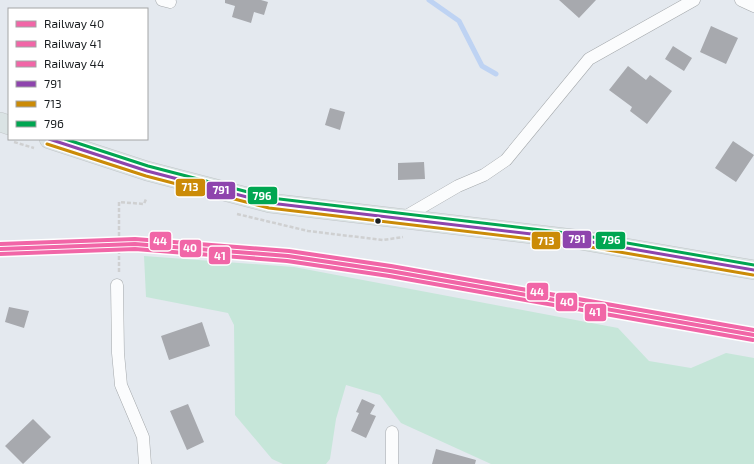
<svg xmlns="http://www.w3.org/2000/svg" width="754" height="464" viewBox="0 0 754 464" font-family="'Exo 2',sans-serif">
<style>
.green{fill:#c6e6d9}
.lines{fill:none;stroke-linecap:round;stroke-linejoin:round}
.stream{stroke:#bed3f3;stroke-width:5}
.building{fill:#a7a9ae}
.street-casing{stroke:#a4a8ab;stroke-width:13}
.primary-casing{stroke:#c3c6c9;stroke-width:20}
.path{stroke:#cfd0d1;stroke-width:2.5;stroke-dasharray:4 2;stroke-linecap:butt}
.street{stroke:#fbfcfd;stroke-width:12}
.primary{stroke:#dae3e4;stroke-width:19}
.bus-1-casing{stroke:#fff;stroke-width:6}
.bus-2-casing{stroke:#fff;stroke-width:6}
.bus-3-casing{stroke:#fff;stroke-width:6}
.bus-1{stroke:#8e44ad;stroke-width:3}
.bus-2{stroke:#cb8b07;stroke-width:3}
.bus-3{stroke:#00a651;stroke-width:3}
.rail-1-casing{stroke:#fff;stroke-width:7}
.rail-2-casing{stroke:#fff;stroke-width:7}
.rail-3-casing{stroke:#fff;stroke-width:7}
.rail-1{stroke:#f166a7;stroke-width:4}
.rail-2{stroke:#f166a7;stroke-width:4}
.rail-3{stroke:#f166a7;stroke-width:4}
.bus-dot{fill:#1a1e21;stroke:#fff;stroke-width:1.5}
.line-badge{stroke:#fff;stroke-width:1.5}
.badge-label{font-size:11px;text-anchor:middle;font-weight:bold;fill:#fff}
</style>
<rect width="100%" height="100%" fill="#e4e9ef"/>
<path class="green" d="M144,256L294,267L618,328L649,361L691,368L726,353L754,358V464H491L401,423L380,395L346,385L336,419L330,459L326,464H283L272,459L235,415L234,325L228,313L146,297Z"/>
<g class="lines">
<path class="stream" d="M429,0L459,21L482,66L496,74"/>
</g>
<path class="building" d="M225,0H261L268,2L264,15L254,12L251,23L232,17L235,6L225,3Z
M559,0H596L579,18Z
M711,26L738,38L726,64L700,52Z
M673,46L692,58L684,71L665,59Z
M628,66L646,80L650,75L672,91L647,124L630,111L632,107L609,90Z
M330,108L345,112L340,130L325,125Z
M733,141L754,155L736,182L715,168Z
M424,162L425,179L398,180V163Z
M9,307L29,311L24,328L5,322Z
M202,322L210,346L169,360L161,336Z
M362,399L375,405L370,414L376,416L366,438L351,431L359,413L356,412Z
M188,404L204,442L187,450L170,411Z
M33,419L51,437L23,464L5,446Z
M436,449L476,460L475,464H432Z"/>
<g class="lines">
<g class="street-casing">
<path id="street" d="M162,0L170,2
M741,0L754,6
M403,218L458,186L484,175L506,160L589,59L694,0
M117,285L118,353L121,385L143,437L145,464
M392,432V464"/>
</g>
<g class="primary-casing">
<path id="primary" d="M0,122L9,125
M49,139L147,171L270,203L574,239L754,270"/>
</g>
<path class="path" d="M14,142L34,148
M237,214L308,231L383,240L403,237
M119,272V202L144,204L146,199"/>
<use href="#street" class="street"/>
<use href="#primary" class="primary"/>
<g class="bus-1-casing">
<path id="bus-1" d="M49,139L147,171L270,203L574,239L754,270"/>
</g>
<g class="bus-2-casing">
<path id="bus-2" d="M47,144L146,176L269,208L573,244L753,275"/>
</g>
<g class="bus-3-casing">
<path id="bus-3" d="M65,139L148,166L271,198L575,234L754,265"/>
</g>
<use href="#bus-1" class="bus-1"/>
<use href="#bus-2" class="bus-2"/>
<use href="#bus-3" class="bus-3"/>
<g class="rail-1-casing">
<path id="rail-1" d="M0,249L135,244L288,256L390,271L754,335"/>
</g>
<g class="rail-2-casing">
<path id="rail-2" d="M0,254L135,249L287,261L389,276L753,340"/>
</g>
<g class="rail-3-casing">
<path id="rail-3" d="M0,244L135,239L289,251L391,266L754,330"/>
</g>
<use href="#rail-1" class="rail-1"/>
<use href="#rail-2" class="rail-2"/>
<use href="#rail-3" class="rail-3"/>
</g>
<circle class="bus-dot" cx="378" cy="221" r="3.5"/>
<g class="line-badge">
<rect x="175" y="178" width="31" height="19" rx="4" fill="#cb8b07"/>
<rect x="206" y="181" width="30" height="19" rx="4" fill="#8e44ad"/>
<rect x="247" y="186" width="31" height="19" rx="4" fill="#00a651"/>
<rect x="562" y="230" width="30" height="19" rx="4" fill="#8e44ad"/>
<rect x="595" y="231" width="31" height="19" rx="4" fill="#00a651"/>
<rect x="531" y="231" width="30" height="19" rx="4" fill="#cb8b07"/>
<rect x="149" y="231" width="23" height="20" rx="4" fill="#f166a7"/>
<rect x="179" y="239" width="23" height="19" rx="4" fill="#f166a7"/>
<rect x="208" y="246" width="23" height="19" rx="4" fill="#f166a7"/>
<rect x="526" y="282" width="23" height="19" rx="4" fill="#f166a7"/>
<rect x="555" y="292" width="23" height="20" rx="4" fill="#f166a7"/>
<rect x="584" y="303" width="23" height="19" rx="4" fill="#f166a7"/>
</g>
<g class="badge-label">
<text x="190" y="191">713</text>
<text x="221" y="194">791</text>
<text x="262" y="200">796</text>
<text x="577" y="243">791</text>
<text x="611" y="244">796</text>
<text x="546" y="245">713</text>
<text x="160" y="245">44</text>
<text x="190" y="252">40</text>
<text x="220" y="260">41</text>
<text x="537" y="296">44</text>
<text x="567" y="306">40</text>
<text x="595" y="316">41</text>
</g>
<rect x="8" y="8" width="140" height="132" fill="#ffffff" stroke="#a3a5a6"/>
<rect x="16" y="21" width="20" height="6" fill="#f166a7" stroke="#a3a5a6"/>
<text x="44" y="28" font-size="12" fill="#1a1e21">Railway 40</text>
<rect x="16" y="41" width="20" height="6" fill="#f166a7" stroke="#a3a5a6"/>
<text x="44" y="48" font-size="12" fill="#1a1e21">Railway 41</text>
<rect x="16" y="61" width="20" height="6" fill="#f166a7" stroke="#a3a5a6"/>
<text x="44" y="68" font-size="12" fill="#1a1e21">Railway 44</text>
<rect x="16" y="81" width="20" height="6" fill="#8e44ad" stroke="#a3a5a6"/>
<text x="44" y="88" font-size="12" fill="#1a1e21">791</text>
<rect x="16" y="101" width="20" height="6" fill="#cb8b07" stroke="#a3a5a6"/>
<text x="44" y="108" font-size="12" fill="#1a1e21">713</text>
<rect x="16" y="121" width="20" height="6" fill="#00a651" stroke="#a3a5a6"/>
<text x="44" y="128" font-size="12" fill="#1a1e21">796</text>
</svg>
